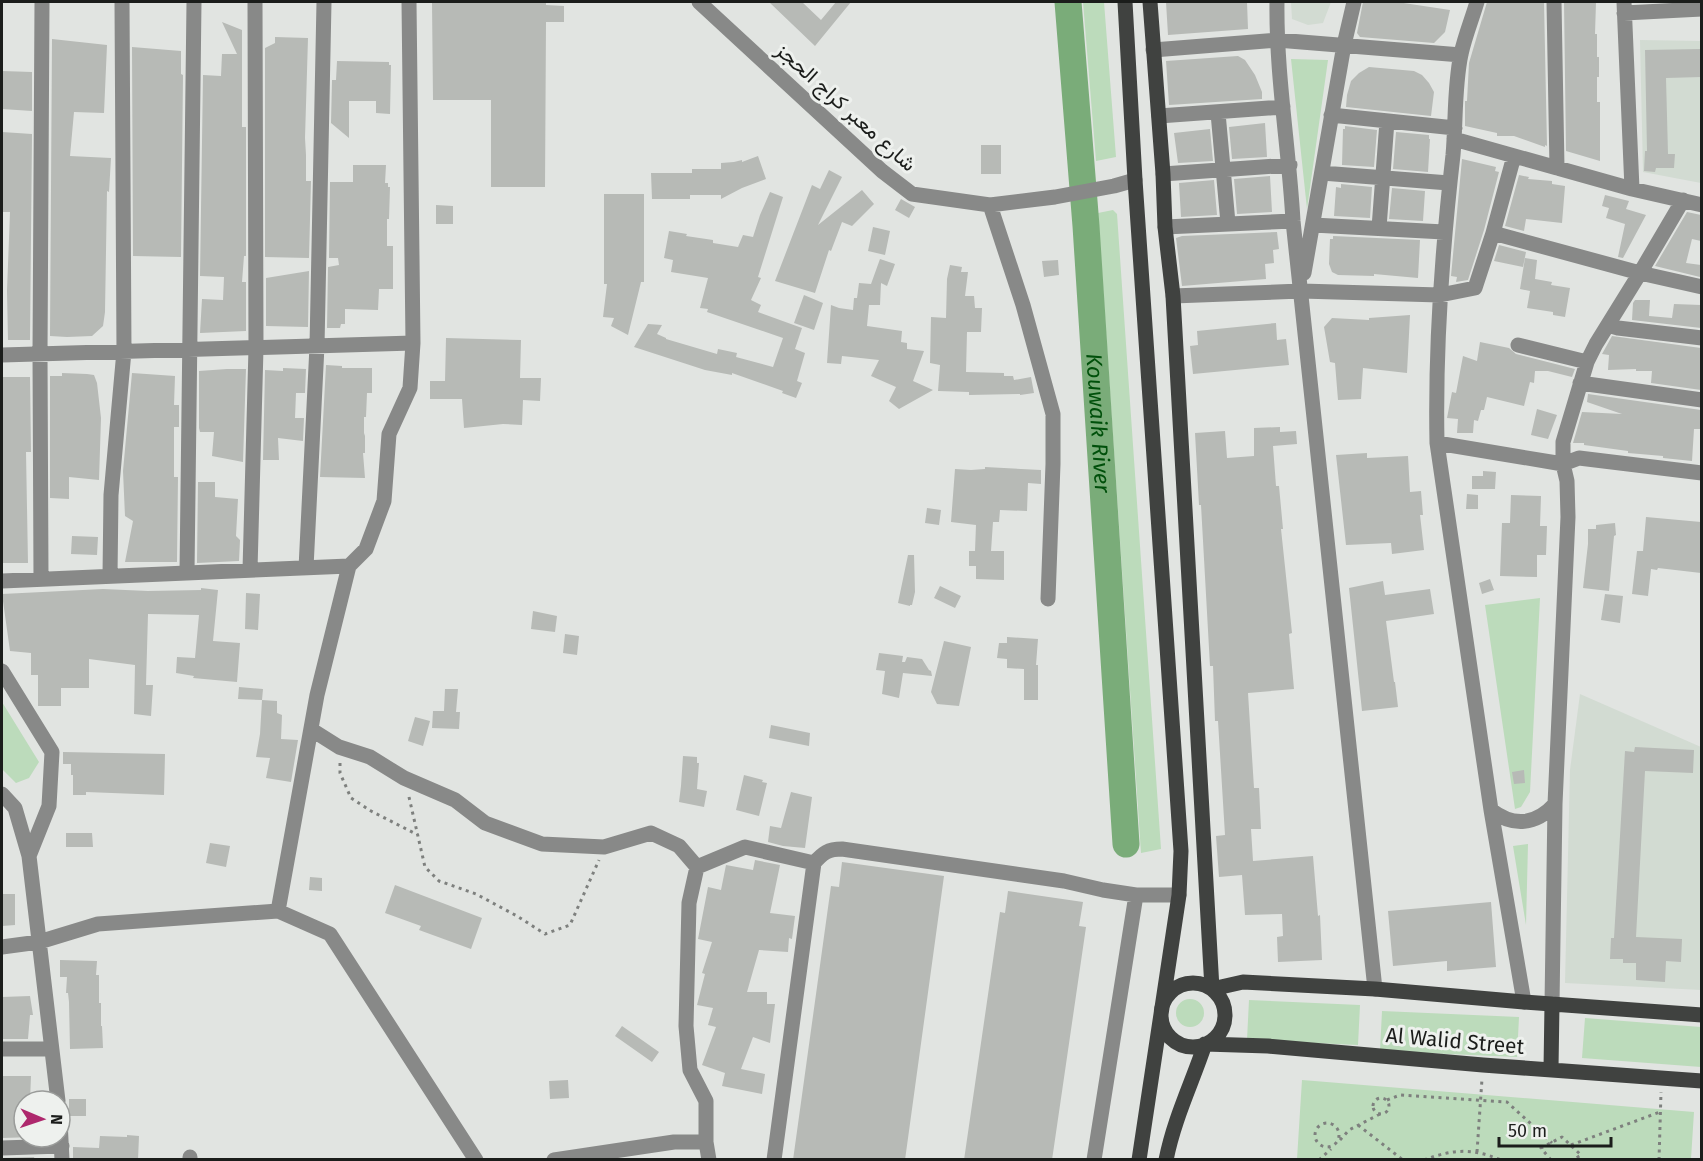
<svg xmlns="http://www.w3.org/2000/svg" width="1703" height="1161" viewBox="0 0 1703 1161" font-family="'Fira Sans',Vazirmatn,sans-serif">
<style>
.built{fill:#d2dbd2}
.green{fill:#bcdbbb}
.lines{fill:none;stroke-linecap:round;stroke-linejoin:round}
.river{stroke:#7aac79;stroke-width:27}
.building{fill:#b7bab6}
.path{stroke:#7e807e;stroke-width:3;stroke-dasharray:3 4.5;stroke-linecap:butt}
.minor{stroke:#888988;stroke-width:15}
.major{stroke:#404240;stroke-width:15}
.labels{text-anchor:middle;stroke-width:6;stroke-linejoin:round;paint-order:stroke}
.street-label{font-size:21px;fill:#1b1d1b;stroke:#eef1ee}
.water-label{font-size:22px;font-style:italic;fill:#00500b;stroke:#eef1ee}
</style>
<rect width="100%" height="100%" fill="#e1e4e1"/>
<path class="built" d="M1291,2H1331L1323,23L1308,25L1292,19Z
M1640,40L1701,41V183L1643,172Z
M1580,694L1701,747V990L1565,983L1570,770Z"/>
<path class="green" d="M1083,2H1104L1116,157L1096,161Z
M1291,59L1328,60L1307,209Z
M1113,210L1117,214L1161,849L1141,853L1098,213Z
M1540,598L1530,792L1521,807L1515,809L1485,605Z
M2,702L39,762L29,778L16,783L2,769Z
M1528,844L1526,925L1513,846Z
M1176 1013a14 14 0 1 1 28 0a14 14 0 1 1-28 0Z
M1249,1000L1360,1005L1358,1045L1247,1040Z
M1382,1011L1519,1017L1517,1057L1380,1051Z
M1585,1018L1701,1027V1067L1582,1058Z
M1302,1080L1694,1112L1691,1159H1297Z"/>
<g class="lines">
<path class="river" id="s1" d="M1068,2L1086,226L1126,844"/>
</g>
<path class="building" d="M432,2H546V5L564,6V22H546L545,187H491V100H433Z
M769,2H802L821,20L836,2H851L815,46Z
M1166,2H1247L1248,29L1168,35Z
M1363,2H1397L1450,10L1445,32L1434,43L1360,37L1357,33Z
M1487,2H1544L1547,146L1545,145V147L1514,136H1497V133L1465,126V101H1467L1469,63Z
M1564,2H1596L1595,34H1597V57H1599V77H1597V102H1600V161L1566,151Z
M222,22L242,30V127H246V256H244L242,282H246V331L200,333L202,299L223,300L224,277L200,276L203,75L221,76L222,54H237Z
M275,37L308,38L305,138L306,155V181H311L309,258L265,257V48L275,43Z
M52,39L107,45L104,113L74,112L70,156L111,158L109,192L107,191L105,312L103,326L92,336L67,337L50,336Z
M132,47L181,51V74L183,75L181,257L133,256Z
M1701,49V77L1666,78L1668,154H1675L1674,168H1656L1655,172L1644,171L1645,151H1647L1645,50Z
M1238,56L1245,60L1255,75L1262,92V99L1169,105L1166,61Z
M337,61L389,62V65H391L390,114L376,113V101H349V138L331,123L332,80H336Z
M1369,67L1414,71L1422,75L1429,83L1434,92L1431,116L1346,107L1347,95L1351,81L1359,73Z
M2,71L32,72V111L2,109Z
M1265,123L1267,157L1232,159L1229,127Z
M1345,126L1377,130L1374,167L1342,165L1343,129H1345Z
M1210,129L1213,161L1178,163L1174,133Z
M2,132L32,134L30,340H8L7,291L10,212H2Z
M1396,132L1429,135V139H1430L1428,172L1393,169Z
M981,145H1001V174H981Z
M758,156L766,179L742,188L721,199V195H690V199H652L651,173H692V169H721V163L734,162L742,160V162Z
M1462,159L1496,167L1495,171L1499,172L1484,230L1468,280L1456,282L1457,277L1451,276Z
M353,165H386L385,183H388V187H390L389,219H387V246H393V289H379L378,310L345,309V324H341L340,328H327L328,267L339,265L338,258H329L330,182H353Z
M829,170L842,177L818,225L862,190L874,204L852,226L842,222L831,251L829,250L815,293L775,281L812,185L820,189Z
M1519,175L1529,177L1528,179L1552,181V184L1565,186L1562,223L1526,219L1524,231L1505,226Z
M1270,176L1272,212L1237,214L1234,179Z
M1214,180L1217,215L1181,217L1179,183Z
M1341,184L1372,187L1370,218L1334,216L1336,187L1341,188Z
M1392,188L1425,191L1423,221L1389,219Z
M770,192L783,197L758,277L761,278L751,300L761,305L758,312L802,328L795,349L805,353L797,381L802,383L796,398L782,393L783,391L732,373V375L705,370L634,347L648,324L662,325L657,334L666,338V339L717,354L718,349L737,353L736,357L773,367L783,338L707,312L708,309L700,308L708,278L671,272L673,260L664,258L669,231L687,234L686,236L713,240V243L738,247L743,235L753,237L760,215Z
M604,194H644V282H641L628,335L611,326L614,318L603,317L607,284H604Z
M1605,195L1629,201L1626,209L1646,215L1623,258L1618,257L1625,224L1606,218L1609,208L1602,206Z
M901,199L915,207L909,218L895,210Z
M436,205L453,206V224H436Z
M1687,212L1701,215V241L1692,239L1686,263L1701,265L1700,277L1655,266Z
M873,227L890,231L885,255L868,251Z
M1277,232L1279,249L1273,250L1274,263L1265,264L1266,279L1182,286L1176,238L1182,236Z
M1333,236L1420,240L1418,278L1374,274V276L1338,275L1332,272L1329,264L1330,239H1333Z
M1499,245L1526,252L1523,267L1494,261Z
M1525,258L1537,260L1535,279L1552,282L1551,285L1570,288L1565,317L1553,315V312L1527,308L1530,291L1520,289Z
M880,259L895,264L887,286L881,283L880,305H869L867,326L902,331L901,342L907,343V349L924,351L913,381L933,390L899,409L889,401L896,387L871,376L879,360L842,356L841,364L827,363L831,305L839,308L853,310L854,298H857L859,283L871,284Z
M1058,260L1059,275L1044,277L1042,261Z
M950,265L962,267L961,272H968L965,296H974L975,308H982L981,332H967L966,372L1004,373V376H1013L1014,380L1031,377L1034,393L1020,395V394L969,395V392L938,391L940,365L930,363L931,317L946,318L947,279Z
M309,271L308,327L266,326V278Z
M804,295L823,303L814,330L794,323Z
M1635,300H1650L1649,316L1672,318L1674,304L1701,305V328L1632,320L1633,303Z
M1410,315L1407,373L1363,368L1361,399L1338,400L1335,363L1330,362L1324,327L1332,318L1369,320V318Z
M1276,323L1277,340L1286,339L1289,365L1193,374L1190,346L1198,345L1197,331Z
M1612,336L1701,348V390L1651,383L1652,371H1636V369L1608,370L1609,355L1602,354Z
M446,338L521,340L520,378H541L540,401L523,400L522,425L503,424L464,428L462,399H430V381H445Z
M1480,342L1509,348L1516,354L1575,369L1572,377L1548,371H1535L1534,383L1530,382L1524,406L1487,397L1484,410H1481L1478,421L1474,420L1473,433H1457L1458,419L1447,418L1452,392L1456,393L1463,356L1477,361Z
M326,365L342,366V368H372V393H367L366,417H364V433L365,436V453H363L365,478L320,477Z
M283,368L306,369L305,393H296L295,418H304L303,441L278,438L279,460H263L265,370L283,371Z
M227,369H246L243,462L212,456L214,432H200L199,428V371Z
M62,373L87,374L94,375L97,383L101,418L99,480L69,477V499L50,498V376H62Z
M132,373L175,376L174,405H179V427H174V477H178L177,562H125L133,521L125,516L123,471Z
M2,377H30L31,452H26L28,563H2Z
M1588,394L1701,410V429H1694L1692,461L1663,458V456L1628,453V451L1584,445V443H1573L1582,412L1622,414L1587,402Z
M1537,409L1557,415L1548,439L1531,435Z
M1280,427V432L1296,431L1297,444L1273,446L1276,486H1279L1283,529H1281L1292,633L1289,634L1294,689L1248,693L1254,788H1259L1261,829H1251L1253,861L1313,856L1318,916L1320,915L1322,960L1278,962L1277,937L1283,936L1282,914L1245,915L1242,875L1219,877L1216,836L1225,835L1218,721H1215L1213,666H1210L1201,505H1199L1195,433L1225,431L1227,458L1254,456V428Z
M1367,453V458L1408,456L1410,492L1421,491L1423,515H1420L1424,550L1392,554L1391,543L1346,545L1336,455Z
M985,467L1041,470V484L1028,483L1027,511L1000,510L999,522H993L991,551H1004V580L976,579V566H969V551H975L976,525L951,522L955,469L971,470L985,469Z
M1483,471L1496,472L1495,489H1472V476H1483Z
M198,482H215V497L238,499L236,536L240,540L239,561L197,563Z
M1467,494L1478,495V509H1466Z
M1511,495L1541,496L1540,526H1547L1546,555H1537V577L1500,576L1502,523H1510Z
M927,508L941,510L939,525L925,523Z
M1646,517L1701,522V573L1658,568L1657,570L1651,569L1648,596L1632,594L1637,551H1643Z
M1615,523L1616,535L1614,536L1609,591L1583,588L1588,544V529H1596V525Z
M72,536L98,537L97,555L71,554Z
M908,555H914L915,592L912,605H910V606L898,603Z
M1490,579L1494,590L1482,594L1479,583Z
M1383,581L1385,595L1430,589L1434,614L1386,621L1394,682H1395L1398,707L1362,711L1349,588Z
M940,586L961,596L955,608L934,598Z
M201,588L218,590L213,641L240,643L237,682L193,678L194,676L176,673L177,657L195,658L199,615L148,614L146,685H153L151,716L134,714L135,665L89,659V688H61V706H38V675H31V653L10,651L2,594L103,589L148,591L201,590Z
M246,593L260,594L258,630L245,629Z
M1605,594L1623,596L1620,623L1601,620Z
M533,611L557,616L555,632L531,629Z
M565,634L579,636L577,655L563,653Z
M1007,637L1038,639L1036,665H1038V700H1024V669L1007,668V659L997,658L999,643H1007Z
M944,641L971,647L959,706L937,704L931,692Z
M879,653L903,656L902,662H905L907,657L922,659L929,670L931,671L932,676L903,673L899,698L882,694L885,671L876,670Z
M239,687L263,689L262,700L238,699Z
M445,689H458L456,712H460L459,729L432,728L433,711H444Z
M262,700L277,701V713L282,715L281,739L298,740L291,782L266,778L270,758L256,757L260,734Z
M415,717L430,721L423,746L408,741Z
M771,725L810,733L809,746L769,738Z
M1635,747L1694,750L1693,773L1645,771L1636,937L1682,939L1681,962L1666,961L1665,982L1636,980V963H1623V959H1610L1611,938H1614L1625,751L1634,752Z
M63,752L165,754L164,795L86,792V795H73V775H71V764H63Z
M683,756L697,757V763H699L697,789L707,791L704,807L679,802L681,786Z
M1524,770L1525,783L1514,784L1512,772Z
M744,775L763,780L762,782L767,783L759,816L736,810Z
M791,792L812,797L805,848L783,846L768,842L770,826L781,828Z
M66,833H92L93,847H66Z
M210,843L230,846L226,867L206,863Z
M755,860L780,865L770,913L795,916L792,939L789,938L788,952L759,950L747,992H767V1004H775L770,1043L753,1037L741,1069L765,1074L762,1094L722,1086L725,1073L702,1065L716,1027L708,1025L713,1008L697,1005L705,974L702,973L712,942L698,939L708,887L721,890L726,865L753,870Z
M842,862L944,876L905,1160H793L831,886L839,887Z
M310,877L322,878V891L309,890Z
M395,885L482,918L471,949L419,930L421,926L385,913Z
M1008,891L1083,902L1079,926L1086,927L1052,1160H964L1000,912L1005,913Z
M2,894H15V925L2,926Z
M1491,902L1496,967L1447,971V961L1393,966L1388,911Z
M60,960L97,961L96,975H99V1003H101V1026H102L103,1048L70,1049L69,1002L68,993H66L67,977H60Z
M30,996L33,1015H30L28,1039H2V997Z
M622,1026L659,1052L652,1062L615,1036Z
M2,1076H31L30,1101H24V1137H34L2,1138Z
M568,1080L569,1098L550,1099L549,1081Z
M69,1099H86V1116H69Z
M127,1135L139,1136L138,1160H73V1147L99,1148L100,1136L127,1137Z
M34,1157L35,1160H2V1158Z"/>
<g class="lines">
<path class="path" d="M340,763V773L351,798L371,811L418,835
M409,797L425,867L439,881L476,894L517,916L545,934L570,925L599,860
M1373 1106a8 8 0 1 1 16 0a8 8 0 1 1-16 0Z
M1387,1100L1400,1095L1507,1102L1552,1143
M1315 1135a12 12 0 1 1 24 0a12 12 0 1 1-24 0Z
M1358,1125L1403,1160
M1340,1140L1349,1130L1380,1114
M1571,1145L1660,1112
M1477,1152L1482,1079
M1319,1160L1331,1149
M1424,1160C1453,1149 1472,1148 1501,1160
M1551,1160L1541,1148L1562,1137L1581,1155L1573,1160
M1659,1160L1661,1092"/>
<path class="minor" d="M699,2L882,171L912,194L990,205L1055,197L1114,186L1135,180
M1277,2C1276,75 1289,148 1293,221L1375,989
M1477,2C1472,19 1465,36 1461,54C1454,87 1456,122 1453,155C1442,251 1435,346 1437,443L1491,810L1524,1002
M1554,2L1557,168
M1624,2L1632,189
M1624,13L1702,9
M1153,50L1277,40L1461,55
M1218,113L1228,223
M1331,115L1455,128
M1159,116L1283,107
M1454,139L1632,189L1702,205
M1322,173L1449,183
M1163,174L1290,165
M990,205L1023,305L1053,414V464L1048,599
M1313,225L1444,232
M1165,227L1293,221
M1379,228L1387,121
M1493,233L1640,273L1702,287
M1304,273L1344,45L1354,2
M1173,296L1301,291L1440,295L1475,288L1493,233L1514,156
M1608,325L1618,328L1702,338
M1518,345L1587,362
M2,355L413,343
M1580,383L1702,400
M1437,443L1563,464L1579,458L1702,473
M349,566L317,695L278,911L330,934L476,1160
M306,568L317,346L324,2
M250,570L256,348L255,2
M187,573L194,2
M110,576L111,495L124,351L122,2
M41,579L40,354L42,2
M2,581L349,566L366,549L384,501L389,434L410,388L413,343L409,2
M2,671L52,752L49,806L29,856
M312,730L339,747L370,757L404,778L455,800L485,823L542,844L604,847L651,833L679,846L697,867L745,847L814,863
M2,794L15,808L29,856L58,1101
M1491,810C1513,827 1536,825 1555,804
M697,867L689,903L686,1026L690,1070L706,1101V1142
M2,947L39,942L98,924L278,911
M1552,1004L1555,804L1568,517L1567,481L1563,464V442L1587,362L1596,344L1640,273L1683,200
M2,1049H52
M60,1120L62,1160
M2,1148L62,1146
M190,1160V1157
M554,1160L674,1142H706L709,1160
M774,1160L814,863C823,853 828,849 842,849L1064,881L1103,890L1136,895H1179
M1094,1160L1136,895"/>
<path class="major" d="M1125,2L1135,180L1181,851L1179,895L1139,1160
M1150,2L1163,174L1165,227L1173,296L1212,989L1243,982L1375,989L1524,1002L1702,1015
M1161 1015a32 32 0 1 1 64 0a32 32 0 1 1-64 0Z
M1551,1069L1552,1004
M1166,1160C1174,1119 1192,1083 1205,1044L1268,1046L1483,1065L1702,1081"/>
</g>
<g class="labels">
<g class="street-label">
<text transform="translate(846 107) rotate(42)" y="7">شارع معبر كراج الحجز</text>
<text transform="translate(1455 1041) rotate(5)" y="7">Al Walid Street</text>
</g>
<g class="water-label">
<text dy="8" stroke="none"><textPath href="#s1" startOffset="422">Kouwaik River</textPath></text>
</g>
</g>
<rect width="1703" height="1161" fill="none" stroke="#1b1d1b" stroke-width="6"/>
<g transform="translate(42 1119) rotate(92)"><circle r="28" fill="#eef1ee" stroke="#9a9c9a" stroke-width="1.5"/>
<path d="M0-4.5L10 22L0 15L-10 22Z" fill="#ae286d"/>
<text y="-9" font-size="16" font-weight="bold" text-anchor="middle" fill="#1b1d1b">N</text>
</g>
<path d="M1499 1137v9h112v-9" fill="none" stroke="#1b1d1b" stroke-width="3"/>
<text x="1508" y="1137" font-size="18" fill="#1b1d1b" stroke="#eef1ee" stroke-width="4.5" paint-order="stroke">50 m</text>
</svg>
